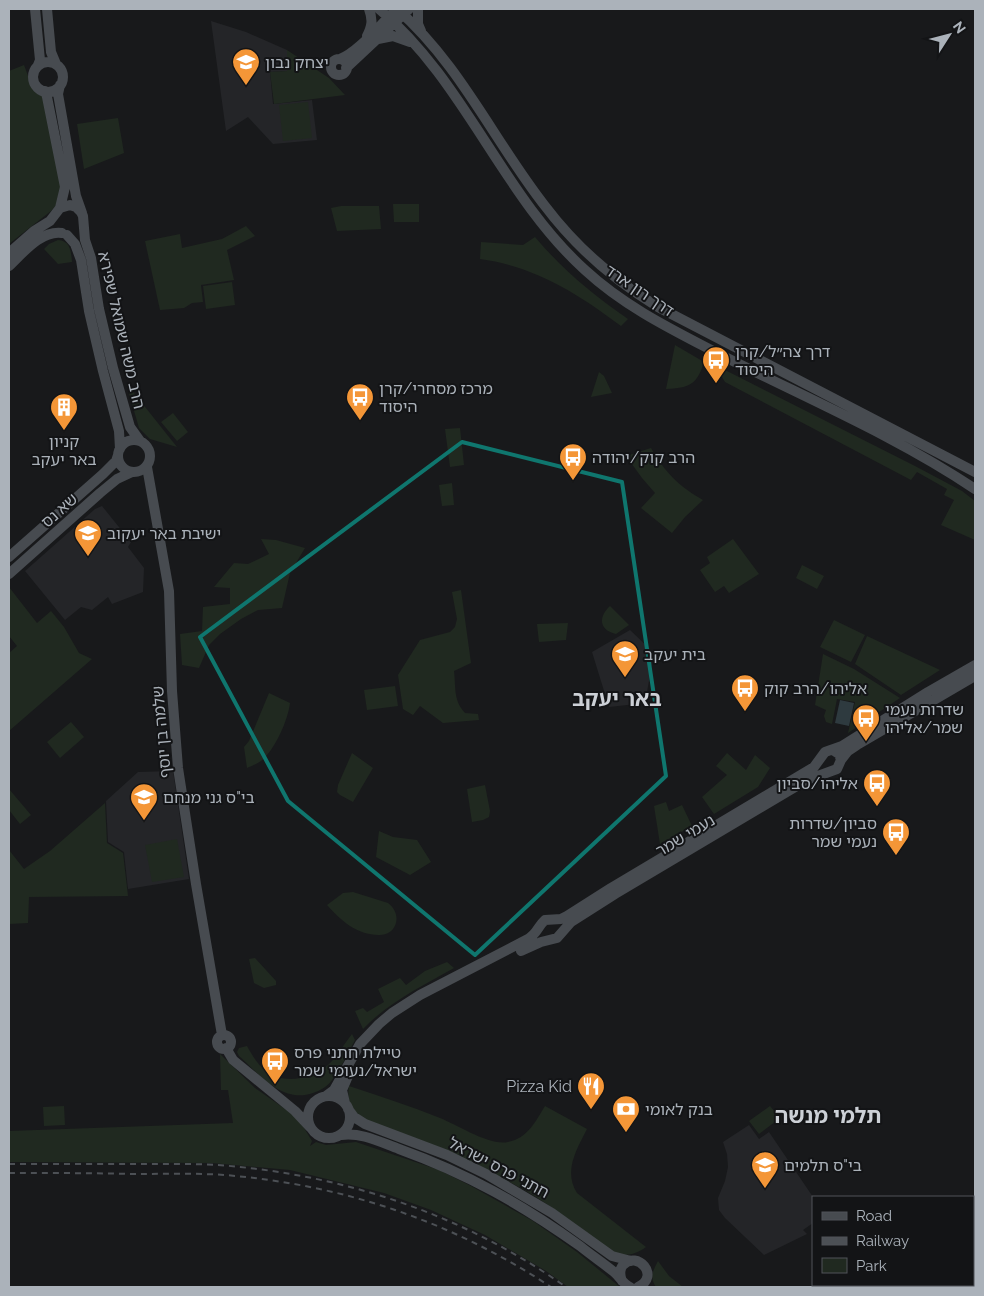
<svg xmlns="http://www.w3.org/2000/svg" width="984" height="1296" viewBox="0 0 984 1296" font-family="Raleway,'Noto Sans Hebrew',sans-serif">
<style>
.built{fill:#242528}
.green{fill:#202920}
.water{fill:#2e3a3f}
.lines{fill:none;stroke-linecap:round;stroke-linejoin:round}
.secondary{stroke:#474b50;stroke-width:10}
.rail{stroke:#4c5055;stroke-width:2;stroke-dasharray:6 5;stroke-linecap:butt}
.marked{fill:none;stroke:#0f766e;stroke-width:4;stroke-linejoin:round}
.labels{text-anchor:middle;stroke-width:4;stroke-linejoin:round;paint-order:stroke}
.poi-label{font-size:16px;fill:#abb2ba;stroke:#131416;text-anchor:start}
.street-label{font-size:16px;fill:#abb2ba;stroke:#131416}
.district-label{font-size:21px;font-weight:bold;fill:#ccd0d6;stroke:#131416}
</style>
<rect width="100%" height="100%" fill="#18191b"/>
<path class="built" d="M211,21L246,32L287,50V71L270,72L273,104L312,100L317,140L273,144L248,117L226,131Z
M102,506L131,542L128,547L144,568L143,592L112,604L108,597L92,610L81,607L65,620L25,571L95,509Z
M630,630L654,653L645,703L609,707L592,652Z
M173,771L189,879L128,889L124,852L108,842L106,801L138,772Z
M749,1125L759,1139L769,1132L813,1197V1223L803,1230L807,1234L764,1255L725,1218L719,1210L718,1198L725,1181L728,1167L727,1154L723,1142Z"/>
<path class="green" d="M287,50L329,78L345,95L274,104L270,72L287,71Z
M24,65L31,84L44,97L60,176L61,200L51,211L9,244L10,174L9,71Z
M308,102L312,138L283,141L279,105Z
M118,118L124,153L84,169L77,124Z
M393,204H419V222H394Z
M341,206H379L381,229L337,231L331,208Z
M246,226L255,236L227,250L234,280L201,285L203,302L192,303L184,308L160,310L145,241L180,234L182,248L222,239Z
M535,237C562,269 593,295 628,319L621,326C579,294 534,266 480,259L481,242L523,245Z
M58,240C71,241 71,252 72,262L58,264L44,249L49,244Z
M232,282L235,305L206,309L203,286Z
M675,345L704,362C697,385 689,388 666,389Z
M723,369L915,466L962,491L975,501V540L941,525L954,500L944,495L947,489L917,472L911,480L725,382L722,377Z
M599,372L604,376L612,393L591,397Z
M126,383L177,447L150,439L139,428Z
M173,413L188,432L177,441L161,422Z
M460,428L464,465L450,467L445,429Z
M651,448C665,472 678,486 703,500L685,517L672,533L641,508L655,493L642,478L626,456Z
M452,483L454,505L442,506L439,485Z
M261,539L276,540L305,548L290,573L282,608L258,610L241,619L220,634L209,645L199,668L182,665L180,634L202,631L203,607L230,604V588L214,587L234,563L248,564L269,554Z
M733,539L759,574L729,593L724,586L715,592L700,570L710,563L707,557Z
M802,565L824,576L817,589L796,578Z
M9,587L37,623L51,611L64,627L79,653L92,659L9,731V653L17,646L9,636Z
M461,590L471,663L454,671C456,687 453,700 465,713L478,714L479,720L443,723L420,706L413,715L403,709L398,675L420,640L450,632L455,627L457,619L452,592Z
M610,606L629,625L616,634C599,630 598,617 610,606Z
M834,620L865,635L851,662L820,647Z
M568,623L566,640L539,642L537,624Z
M867,636L940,670L901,695L855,664Z
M823,654L854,669L900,698L848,733L855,702L837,699L832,724L826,722L824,716L826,710L815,705Z
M395,686L398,706L367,710L364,690Z
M269,693L290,703C288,720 275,750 261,761C257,764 251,766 247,768L244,747L249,741Z
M71,722L84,737L60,758L47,742Z
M352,753L373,768L353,802L340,795L337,792L338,785Z
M727,753L746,770L755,755L770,768L758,787L714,814L702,797L727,775L716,766Z
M485,785L490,811L489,817L483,820L472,822L467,789Z
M9,789L31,815L20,824L9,810Z
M666,802L669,811L682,805L692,826L660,844L654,806Z
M105,803L107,843L123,853L128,896L29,897L28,923L9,924V850L24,869L50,851Z
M379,831L393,837L417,840L431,862L410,875L376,857Z
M177,839L184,877L152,882L145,845Z
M353,892L388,903C403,914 397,936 379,935C357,935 340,920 327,905L343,893Z
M255,958L276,981V985L264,988L254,983L249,959Z
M447,962L454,968C422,986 389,1002 363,1029L355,1011L363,1008L367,1012L384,1002L378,989L400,978L406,985L425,971Z
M352,1034L355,1040C348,1053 341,1068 332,1080C328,1086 320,1091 313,1093C282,1104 259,1074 239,1056L237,1052L239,1048L247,1046C252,1055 258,1065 266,1071C284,1085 311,1079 328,1065C337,1057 344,1044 352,1034Z
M220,1054L255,1088L298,1118L312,1141L310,1146L316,1142L326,1145L356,1142L439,1170L471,1186L533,1221L577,1252L620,1287H568L546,1271L485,1235L431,1210L384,1193L290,1170L212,1163L9,1162V1131L233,1123L228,1090H221Z
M349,1086C379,1096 410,1106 440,1118C458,1125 489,1146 508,1142C528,1138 535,1122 545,1106L587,1129C577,1149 563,1171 577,1193L646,1247C638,1253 627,1257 617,1254C606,1250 596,1239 586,1232C570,1220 553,1208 536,1197C483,1165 423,1144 365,1120C353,1111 346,1102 349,1086Z
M64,1106L65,1125L44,1126L43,1107Z
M770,1106L780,1118L759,1134L749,1121Z
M658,1261L669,1276L683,1287H656C649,1277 653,1271 658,1261Z"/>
<path class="water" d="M840,700L854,703L849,726L835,723Z"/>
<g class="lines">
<path class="secondary" d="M35,9L40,60L38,65
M47,9L51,52L56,64
M379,9C465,81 502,195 585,270C625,307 673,330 721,355C806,398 896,436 975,489
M397,9C460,64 494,141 545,206C576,247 614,280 658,307L975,472
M418,9V24L421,31
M367,36C372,26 373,20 369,9
M378,39L393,36L410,42
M340,59C357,53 379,26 393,13
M331 67a8 8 0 1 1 16 0a8 8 0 1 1-16 0Z
M33 77a15 15 0 1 1 30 0a15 15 0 1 1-30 0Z
M346,68L409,9
M60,85L58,94L76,196L82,213
M45,91L47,97L65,187L60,208
M67,235L75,244L81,260L89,311L103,371L119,431L120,449
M9,253L34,231L50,221L60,208L70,205L76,207L81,212L83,216L85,240L91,258L99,309L113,368L130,427L140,441
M9,266C23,253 41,230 62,233
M118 456a16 16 0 1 1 32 0a16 16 0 1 1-32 0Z
M147,467L169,591L172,691L178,768L196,884L222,1035
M9,557L103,474L116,461L118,455
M9,574L100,493L117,479L132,472
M841,760L848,751L857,745L975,676
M521,951L541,942L557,938L571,922L615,894L807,780L837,769L841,760L839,754L833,750
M217 1042a7 7 0 1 1 14 0a7 7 0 1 1-14 0Z
M226,1048L233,1060L295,1111L310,1127
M326,1096L334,1090L360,1044L379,1024L392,1013L420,995L528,939C537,934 538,926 545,920L561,919L567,916L611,888L814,767L825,752L842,746L928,692L975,665
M308 1117a21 21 0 1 1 42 0a21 21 0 1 1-42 0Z
M345,1103L342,1090L348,1076
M348,1109L354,1117L365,1124L447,1155L486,1174L552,1213L612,1256L631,1261
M341,1135C361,1132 380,1142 399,1149C468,1174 521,1204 580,1246C591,1255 603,1263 614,1272C620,1277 623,1284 630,1287
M622,1281C620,1276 619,1270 623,1265C637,1250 661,1276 638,1287"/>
<path class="rail" d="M9,1164C52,1164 95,1164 137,1164C171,1164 206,1163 240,1167C357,1179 470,1219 566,1287
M9,1173C50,1173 92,1173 134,1174C164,1174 195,1173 225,1175C344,1185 451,1221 551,1287"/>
</g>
<path class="marked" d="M462,442L622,482L666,776L475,955L288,801L200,637Z"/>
<defs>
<g id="school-pin" transform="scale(1.4375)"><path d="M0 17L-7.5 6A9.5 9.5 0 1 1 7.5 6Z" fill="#f49637" stroke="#131416"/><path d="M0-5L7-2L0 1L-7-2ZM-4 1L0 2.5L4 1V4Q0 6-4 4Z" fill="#fff"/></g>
<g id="bus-pin" transform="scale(1.4375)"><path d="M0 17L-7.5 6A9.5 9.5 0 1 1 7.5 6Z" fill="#f49637" stroke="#131416"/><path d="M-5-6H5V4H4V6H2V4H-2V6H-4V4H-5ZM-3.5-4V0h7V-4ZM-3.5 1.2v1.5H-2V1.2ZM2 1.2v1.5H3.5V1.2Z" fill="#fff"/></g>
<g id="building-pin" transform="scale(1.4375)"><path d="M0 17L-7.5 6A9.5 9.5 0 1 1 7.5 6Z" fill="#f49637" stroke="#131416"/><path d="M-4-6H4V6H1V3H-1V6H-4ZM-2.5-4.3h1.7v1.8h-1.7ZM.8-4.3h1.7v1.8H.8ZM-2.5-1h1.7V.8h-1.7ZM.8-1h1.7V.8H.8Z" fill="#fff"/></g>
<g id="restaurant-pin" transform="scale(1.4375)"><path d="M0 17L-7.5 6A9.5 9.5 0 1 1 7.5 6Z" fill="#f49637" stroke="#131416"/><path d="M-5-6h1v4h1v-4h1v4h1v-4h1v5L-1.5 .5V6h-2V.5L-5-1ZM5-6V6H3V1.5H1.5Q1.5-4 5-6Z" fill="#fff"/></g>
<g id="bank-pin" transform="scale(1.4375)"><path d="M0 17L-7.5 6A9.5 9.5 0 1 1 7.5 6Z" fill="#f49637" stroke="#131416"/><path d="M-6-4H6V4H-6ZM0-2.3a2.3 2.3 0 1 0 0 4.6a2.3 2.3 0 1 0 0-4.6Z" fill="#fff"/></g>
</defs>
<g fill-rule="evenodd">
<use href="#school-pin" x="246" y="62"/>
<use href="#bus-pin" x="716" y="360"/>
<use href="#bus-pin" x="360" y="397"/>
<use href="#building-pin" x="64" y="407"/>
<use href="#bus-pin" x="573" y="457"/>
<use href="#school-pin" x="88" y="533"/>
<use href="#school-pin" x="625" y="654"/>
<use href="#bus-pin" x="745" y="688"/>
<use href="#bus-pin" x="866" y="718"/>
<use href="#bus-pin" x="877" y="783"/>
<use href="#school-pin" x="144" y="797"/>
<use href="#bus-pin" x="896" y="832"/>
<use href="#bus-pin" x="275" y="1061"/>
<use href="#restaurant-pin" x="591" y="1086"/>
<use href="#bank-pin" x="626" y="1109"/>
<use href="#school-pin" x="765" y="1165"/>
</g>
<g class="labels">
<g class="poi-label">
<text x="265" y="68">יצחק נבון</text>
<text x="735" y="357">דרך צה״ל/קרן<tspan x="735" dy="18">היסוד</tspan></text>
<text x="379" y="394">מרכז מסחרי/קרן<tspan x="379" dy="18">היסוד</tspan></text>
<text x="64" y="447" text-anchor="middle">קניון<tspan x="64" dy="18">באר יעקב</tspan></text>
<text x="592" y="463">הרב קוק/יהודה</text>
<text x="107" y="539">ישיבת באר יעקוב</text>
<text x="644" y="660">בית יעקב</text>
<text x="764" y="694">אליהו/הרב קוק</text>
<text x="885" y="715">שדרות נעמי<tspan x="885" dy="18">שמר/אליהו</tspan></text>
<text x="858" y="789" text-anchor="end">אליהו/סביון</text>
<text x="163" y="803">בי"ס גני מנחם</text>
<text x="877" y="829" text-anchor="end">סביון/שדרות<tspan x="877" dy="18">נעמי שמר</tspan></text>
<text x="294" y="1058">טיילת חתני פרס<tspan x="294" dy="18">ישראל/נעומי שמר</tspan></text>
<text x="572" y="1092" text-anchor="end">Pizza Kid</text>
<text x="645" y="1115">בנק לאומי</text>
<text x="784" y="1171">בי"ס תלמים</text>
</g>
<g class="street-label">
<text transform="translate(640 290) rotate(34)" y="6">דרך רון ארד</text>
<text transform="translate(122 330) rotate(77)" y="6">הרב משה שמואל שפירא</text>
<text transform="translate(59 510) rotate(-42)" y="6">שא נס</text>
<text transform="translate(161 732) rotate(-95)" y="6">שלמה בן יוסף</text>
<text transform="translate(685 835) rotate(-31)" y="6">נעמי שמר</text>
<text transform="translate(499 1167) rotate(28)" y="6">חתני פרס ישראל</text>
</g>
<g class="district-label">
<text x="617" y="706">באר יעקב</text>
<text x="828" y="1123">תלמי מנשה</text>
</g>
</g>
<rect width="984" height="1296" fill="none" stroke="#abb2ba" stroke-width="20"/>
<rect x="812" y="1196" width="162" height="90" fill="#131416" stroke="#505358"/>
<rect x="822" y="1212" width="25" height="8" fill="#474b50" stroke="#505358"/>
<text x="856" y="1221" font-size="15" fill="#abb2ba">Road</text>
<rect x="822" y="1237" width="25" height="8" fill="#4c5055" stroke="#505358"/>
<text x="856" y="1246" font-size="15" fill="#abb2ba">Railway</text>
<rect x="822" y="1258" width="25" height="15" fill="#202920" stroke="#505358"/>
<text x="856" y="1271" font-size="15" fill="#abb2ba">Park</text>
<g transform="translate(949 35) rotate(54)" stroke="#131416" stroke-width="4" paint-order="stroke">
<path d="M0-4L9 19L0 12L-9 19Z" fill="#abb2ba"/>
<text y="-8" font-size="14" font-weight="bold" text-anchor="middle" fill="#abb2ba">N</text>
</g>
</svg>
